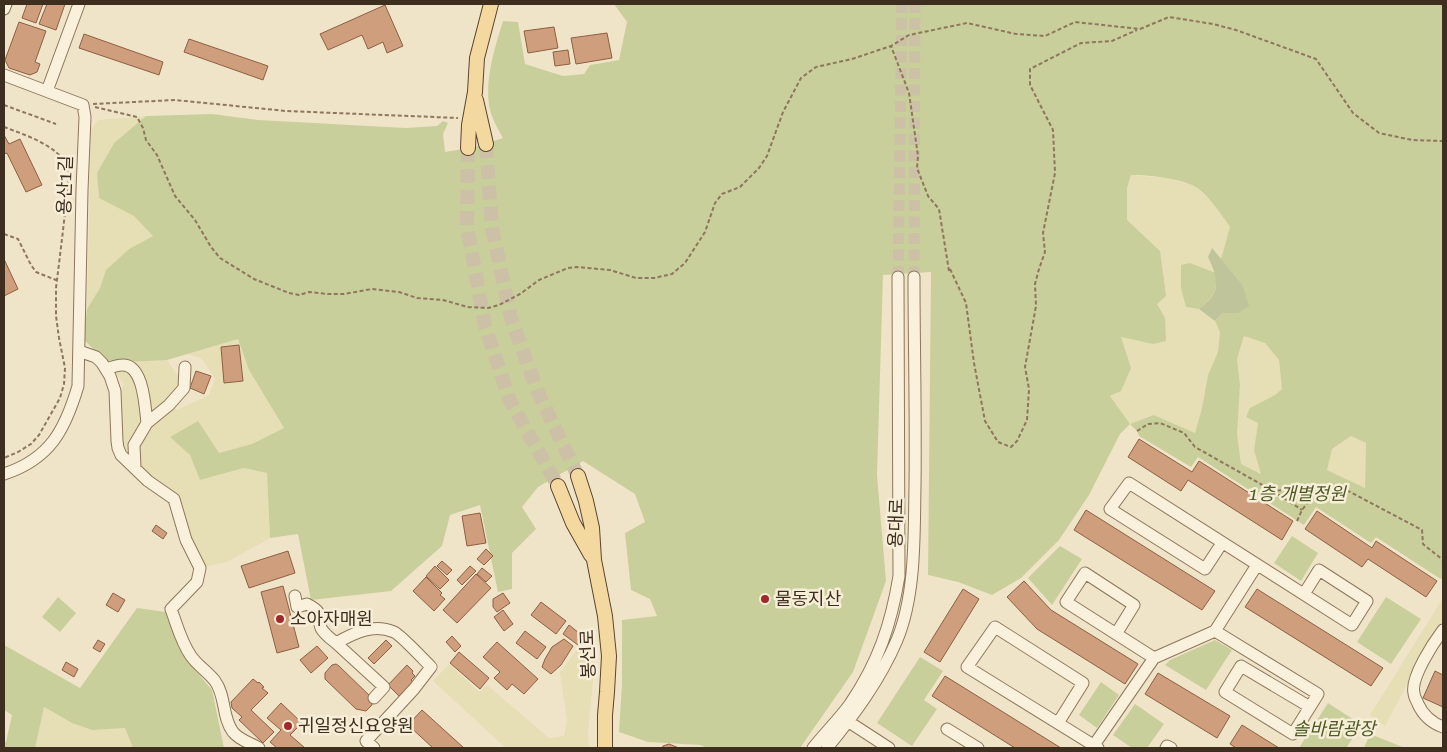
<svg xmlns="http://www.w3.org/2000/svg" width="1447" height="752" viewBox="0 0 1447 752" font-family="'Roboto Serif','Noto Sans KR',serif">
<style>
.farmland{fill:#e6deb5}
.green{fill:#c9cf9b;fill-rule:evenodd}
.cemetery{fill:#bfc49a}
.building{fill:#cf9f7d;stroke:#8d5f41}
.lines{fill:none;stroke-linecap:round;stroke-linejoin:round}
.minor-tunnel{stroke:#ccc0a6;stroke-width:11;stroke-dasharray:11 5.5;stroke-linecap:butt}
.major-tunnel{stroke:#ccc0a6;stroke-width:14;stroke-dasharray:14 7;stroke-linecap:butt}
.minor-casing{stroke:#8d765c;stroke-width:13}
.major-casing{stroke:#5b4430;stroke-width:16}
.path{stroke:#8d765c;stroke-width:2;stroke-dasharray:4 2.5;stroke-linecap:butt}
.minor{stroke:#faf1dc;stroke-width:11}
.major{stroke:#f3d9a0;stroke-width:14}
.poi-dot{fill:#9e2a2b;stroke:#f7eed8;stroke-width:2}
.labels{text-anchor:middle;stroke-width:5;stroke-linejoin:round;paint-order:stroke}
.street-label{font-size:18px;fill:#3d2e20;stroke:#f7eed8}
.park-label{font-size:18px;font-style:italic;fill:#4d5a26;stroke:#f7eed8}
.poi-label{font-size:18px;fill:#3d2e20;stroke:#f7eed8;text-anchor:start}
</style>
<rect width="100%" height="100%" fill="#f0e4c8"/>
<path class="farmland" d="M146,116L114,143L97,173L99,198L134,216L153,236L129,249L106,270L100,288L87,309L91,129L98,120Z
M1131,175L1167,178L1195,186L1219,209L1230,227L1221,259L1212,248L1208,257L1216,273L1190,263L1186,307L1199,309L1215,321L1220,332L1218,352L1208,375L1202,408L1195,433L1155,415L1130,424L1110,396L1121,391V337L1153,344L1165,318L1157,304L1160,251L1127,221V188Z
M1244,336L1265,343L1279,360L1282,389L1275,395L1250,408L1246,417L1258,423L1254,450L1262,474L1241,464L1237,434L1240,385L1237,359Z
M238,339L249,370L284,428L252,444L219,453L171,437L190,455L200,480L244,468L267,473L270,538L227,562L203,567L189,540L176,495L156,484L120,451L117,403L124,384L108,363L167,360L178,376L179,386L171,400L177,410L209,395L215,378L201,358L187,354Z
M1351,436L1366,443L1365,488L1327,470L1332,449Z
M1443,598V620L1418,659L1402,694L1385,726L1370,715Z
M592,630L594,670L588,732L589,748H506L433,681L449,664L479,692L487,685L549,738L564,736L567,721L560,672Z
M43,707L72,723L92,730L125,728L133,748H85V747L35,748Z"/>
<path class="green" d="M614,4H1443V579L1439,578L1376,537L1371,543L1316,507L1304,525L1198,457L1191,467L1139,436L1137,431L1130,424L1120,434L1089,495L1059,540L1021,578L992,595L958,582L928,575L931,272L883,275L877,475L886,581L853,672L800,748H708L700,745L648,742L619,732L622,684V620L657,616L650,599L631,590L625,533L645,522L635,494L583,461L538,487L522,507L536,529L512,553V589L498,592L480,505L450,515L442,546L391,591L311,600L298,534L270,538L267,473L244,468L200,480L190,455L170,437L198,421L219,453L252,444L284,428L249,370L238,339L167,360L108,363L83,339L87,309L100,288L106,270L129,249L153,236L134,216L99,198L97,173L114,143L146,116L212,114L258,120L406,128L437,126L443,121L448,123L443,134L445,152L475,147L503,138C497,127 491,117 489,105C485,79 495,46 503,21L518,22L525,64L563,76L584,74L590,65L619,60L627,22ZM1131,175C1149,175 1178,178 1194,186C1205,191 1223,216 1230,227L1221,259L1242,284L1238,313H1223L1215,321L1220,332L1218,352L1208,375L1202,408L1195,433L1154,415L1130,424L1110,396L1121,391L1131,368L1121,337L1153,344L1166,341L1165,318L1157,304L1166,296L1160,251L1127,220V188ZM1244,336L1265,343L1279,360L1282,389L1275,395L1250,408L1246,417L1258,423L1254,450L1261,474L1241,464L1237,434L1240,385L1237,359ZM1351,436L1366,443L1365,488L1327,470L1332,449Z
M1190,263L1216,273C1217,293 1214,296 1199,309L1186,307L1181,288V265Z
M1292,536L1318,553L1301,581L1274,563Z
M1060,546L1082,559L1052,605L1028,578Z
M58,597L76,613L60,632L42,617Z
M1386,597L1421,619L1391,664L1357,642Z
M137,608L166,612L189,663L212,690L224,748H133L125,728L92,730L72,723L44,707L35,748H4V742H6L12,715L4,710V645L80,688Z
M1215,640L1232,650L1206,690L1165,665L1170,660Z
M920,657L943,671L924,700L937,709L912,746L877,723Z
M1101,682L1119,695L1097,728L1079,715Z
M1328,703L1362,725L1346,748H1299Z
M1135,704L1164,724L1147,748H1132L1113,735Z
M1370,734L1405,748H1364Z"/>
<path class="cemetery" d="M1212,248L1242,284L1249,306L1238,313H1223L1215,321L1199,309C1203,305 1208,302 1211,298C1221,285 1214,270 1208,257Z"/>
<path class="building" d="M27,4H43L36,23L22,18Z
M47,4H65L56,30L39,24Z
M385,5L403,46L387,53L383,42L368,49L362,35L328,50L320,34Z
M19,22L46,31L35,62L40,64L37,72L30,75L9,68L5,60Z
M554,27L558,48L528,53L524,31Z
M607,33L612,58L576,64L571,38Z
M84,34L163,62L159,75L79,48Z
M189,39L268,66L263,80L184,52Z
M568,50L570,64L555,66L553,52Z
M4,135L9,144L20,139L42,185L26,192L7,153L4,154Z
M4,259L18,289L4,296Z
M239,345L243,381L224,383L221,347Z
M196,371L211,376L204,394L190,388Z
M1139,439L1192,472L1199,461L1293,521L1282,540L1188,480L1181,491L1128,457Z
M1086,510L1215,591L1202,610L1074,530Z
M1317,511L1372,548L1376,541L1437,581L1426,597L1368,559L1362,567L1305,529Z
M480,513L486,543L467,546L462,516Z
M156,525L167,533L163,539L152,531Z
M486,549L493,556L484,565L477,559Z
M288,551L295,573L249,588L241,566Z
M442,561L452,570L447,575L437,566Z
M435,566L449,580L440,589L426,576Z
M470,566L476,571L462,585L457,580Z
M482,568L492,576L486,582L477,574Z
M476,574L491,588L457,623L443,610Z
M426,577L442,593L440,595L445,599L434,611L413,591Z
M1024,581L1051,610L1138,664L1125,684L1037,629L1007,597Z
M283,586L299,647L277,653L261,592Z
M963,589L979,599L940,662L924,652Z
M1257,589L1383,668L1371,686L1245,607Z
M113,593L125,600L118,612L106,605Z
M503,593L510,603L497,612L493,607V599Z
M541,602L566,621L556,634L531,615Z
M503,610L513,624L504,631L494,617Z
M569,625L584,637L578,645L563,634Z
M525,631L546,647L537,659L516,643Z
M452,636L461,646L455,652L446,642Z
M564,639L573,646L561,665L551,674L542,667L545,659L552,647Z
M98,640L105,644L100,652L93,648Z
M386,640L392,646L374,664L368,658Z
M497,642L538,679L524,694L512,684L507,690L494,678L500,672L483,657Z
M317,646L328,658L311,673L300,660Z
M459,652L489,678L480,689L450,663Z
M66,662L78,669L74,677L62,670Z
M336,664L339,666L372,698V705L366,711L356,709L325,679V673L332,665Z
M407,665L413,671L412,673L415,676L411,680L413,682L399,696L388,685Z
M1435,671L1443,675V707L1423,698Z
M1158,673L1230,716L1217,738L1145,694Z
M945,676L1061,748H1015L932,696Z
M253,679L258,683L259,682L264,687L262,688L268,693L251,710L274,732L263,743L239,720L242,717L232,708L231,702Z
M281,703L302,723L290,735L305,748H277L270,742L281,730L267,718Z
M422,710L464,748H433L408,725Z
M1242,725L1279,748H1236L1230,744Z
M669,744L679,748H662L663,746Z"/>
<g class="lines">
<path class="minor-tunnel" d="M898,277L902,4
M914,277L915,4"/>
<path class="major-tunnel" d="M486,144L492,228L511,318L537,390L578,476
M468,148L467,226L485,326L510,401L558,486"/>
<g class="minor-casing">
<path id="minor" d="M4,9L6,4
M4,75L83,105L85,117L82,190L78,386C65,430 50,459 4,474
M47,91L79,4
M79,351L96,357L102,363L110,376L115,391L117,441L118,448L121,455L148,481L174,499L186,540L200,568L197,582L171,609C177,625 181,642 191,656C197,665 208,672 215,681C226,696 222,718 233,732C239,740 251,743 259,748
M106,369C111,368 116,365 122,365C144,364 145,408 147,423
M135,468L134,445L147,423L169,405L184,388L185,367
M1222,543L1205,569L1110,509L1129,483L1352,625L1367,601L1319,570L1304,594
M295,596L297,607L307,604C326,614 315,614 321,628C324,634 331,639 336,643
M1443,630C1434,642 1410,678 1414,693C1414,697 1417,701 1418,704C1423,715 1432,723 1443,727
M1215,631L1318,694L1293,734L1225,692L1241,666L1310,707
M1116,634L1134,605L1085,573L1066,602L1154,658
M849,722L889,748
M1058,723L1083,683L995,627L967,667L1098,748
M947,729L978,748
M374,748L366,741L414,689L431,667C424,660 401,635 394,632C373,623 354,633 336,643L384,687L374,698
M813,748C825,733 839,719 850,704C878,663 891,625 899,576L898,277
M827,748C854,715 880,680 897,640C916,594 914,535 915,486C916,416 914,346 914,277
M1092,748L1154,658L1215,631L1257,565
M1166,748L1167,746L1171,748"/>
</g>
<g class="major-casing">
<path id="major" d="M476,100L486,144
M468,148L469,125L475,92L477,58L491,4
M578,476L586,501L592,528L594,560L605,616L609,656L607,692L605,715V748
M558,486L573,523L591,555"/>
</g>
<path class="path" d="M93,104L175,100L286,111L458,118
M4,105L56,124
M95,107L137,117L143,128L146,140L157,155L175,196L195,220L211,247L220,258L254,279L289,293L299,295L309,292L328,294H344L372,289L399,292L417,298L443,300L468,307L488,308L499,305L520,294L539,280L568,268L577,267L610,270L636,278H654L672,274L685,263L705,232L715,203L722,194L740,187L759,168L767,156L783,112L801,78L816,67L852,59L891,46
M4,127C23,134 59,146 67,166C69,170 68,174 69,178L62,239L56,288V316L59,338L65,368L64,384L60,398L39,435L31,444L18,452L4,458
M4,234L18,239L31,265L36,272L56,280
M950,269L966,303L974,363L985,421L998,442L1011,447L1017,441L1027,420L1029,389L1025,367L1036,306L1035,284L1039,269L1045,252L1043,233L1055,173L1053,130L1030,85V69L1081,43L1112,41L1137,30
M949,271L939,209L928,196L917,168L918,156L909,93L891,46L909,35L967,23L1016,34L1045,36L1075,22L1140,29L1169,17L1213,24L1236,30L1316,59L1353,113L1379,133L1412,140L1443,141
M1137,431L1148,424L1160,423L1184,433L1195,447L1273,491L1337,485L1422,530L1423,544L1443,560
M1273,491L1302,510
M1297,521L1302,510L1320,486"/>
<use href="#minor" class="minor"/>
<use href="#major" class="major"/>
</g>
<g class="poi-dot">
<circle cx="765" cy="599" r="5"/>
<circle cx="280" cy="619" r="5"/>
<circle cx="288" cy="726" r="5"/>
</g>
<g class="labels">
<g class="street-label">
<text transform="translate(65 185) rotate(-88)" y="6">용산1길</text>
<text transform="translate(896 523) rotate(-88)" y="6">용대로</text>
<text transform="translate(588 654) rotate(-92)" y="6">봉선로</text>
</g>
<g class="park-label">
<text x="1297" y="500">1층 개별정원</text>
<text x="1334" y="735">솔바람광장</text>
</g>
<g class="poi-label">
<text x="775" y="605">물동지산</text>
<text x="290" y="625">소아자매원</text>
<text x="298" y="732">귀일정신요양원</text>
</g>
</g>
<rect width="1447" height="752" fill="none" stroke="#3d2e20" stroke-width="10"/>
</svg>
